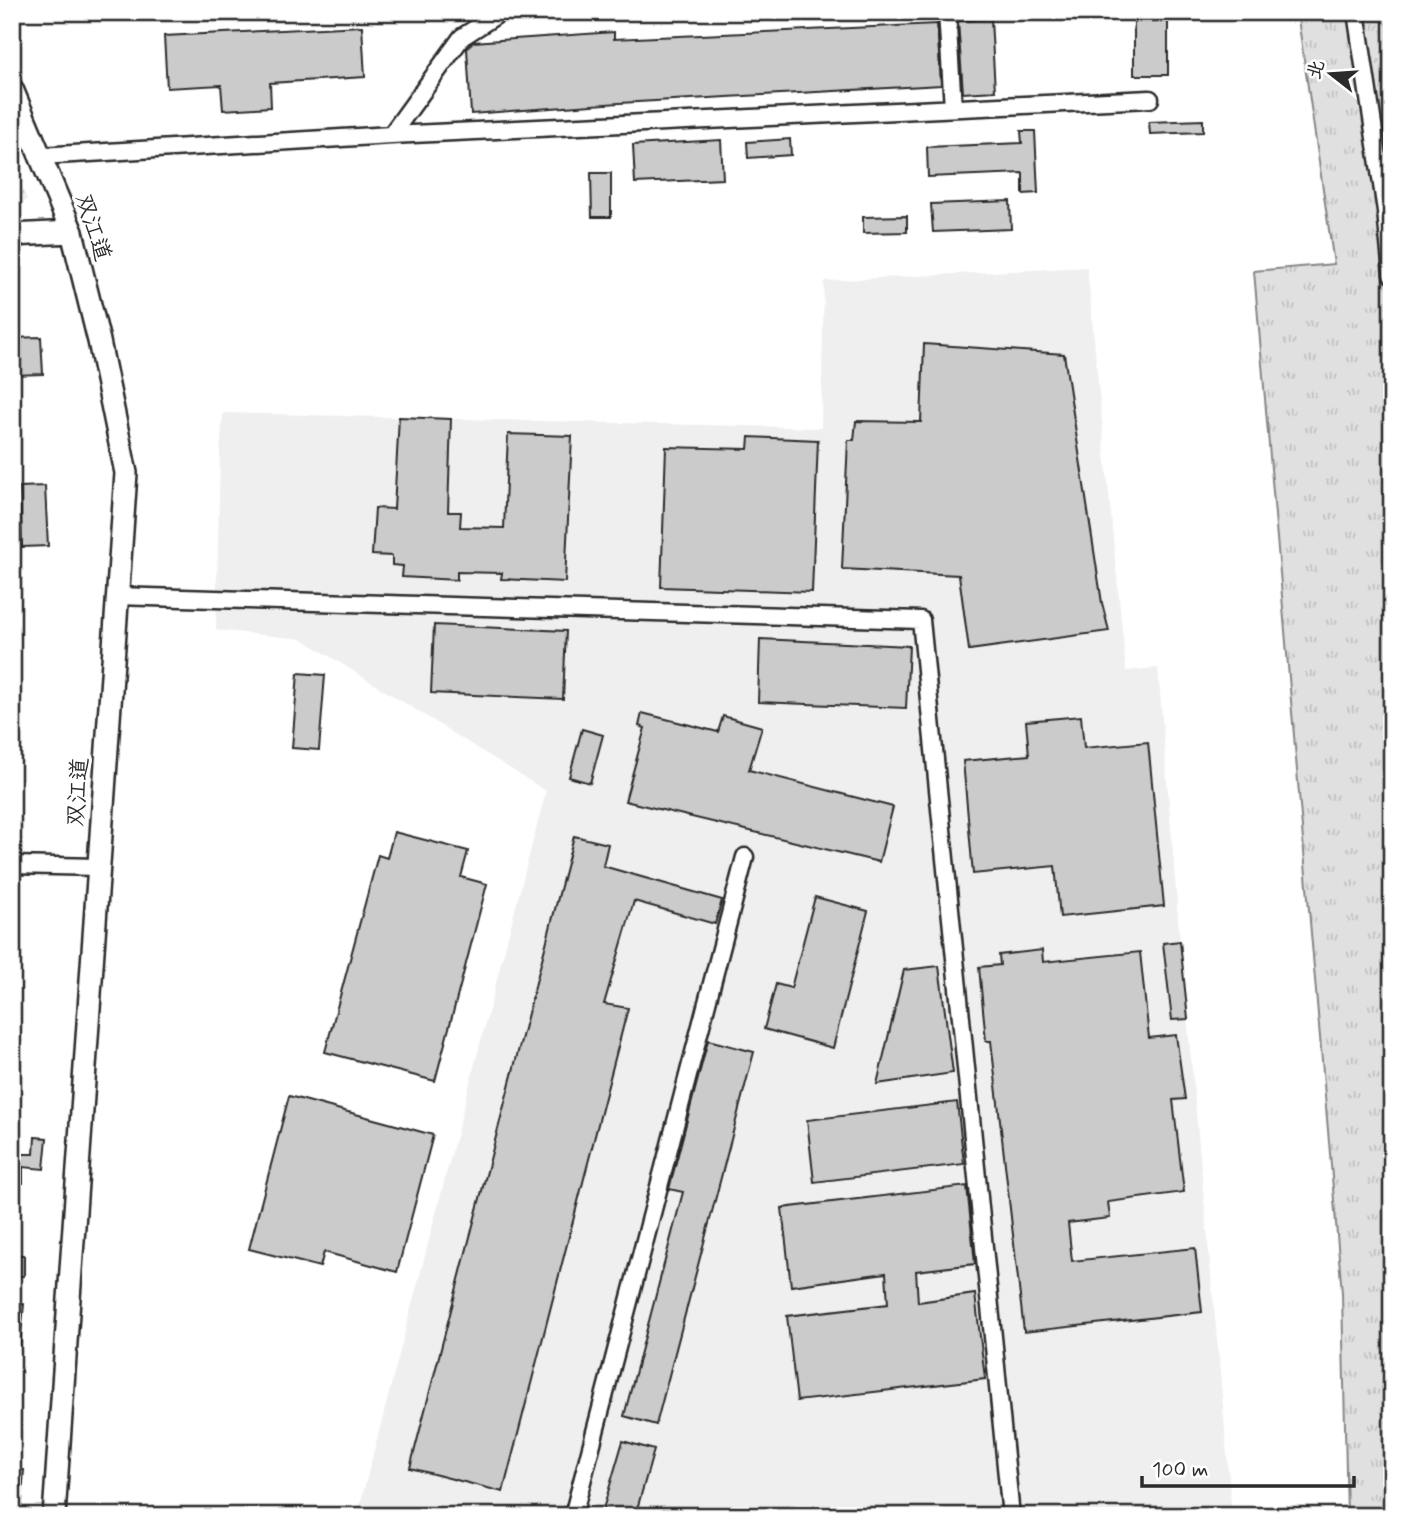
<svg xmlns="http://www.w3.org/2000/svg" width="1404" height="1528" viewBox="0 0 1404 1528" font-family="Mynerve,'LXGW WenKai TC',sans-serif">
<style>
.built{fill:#efefef}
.park{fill:url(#park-tufts);stroke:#868686;stroke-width:2}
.building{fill:#cbcbcb;stroke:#2b2b2b;stroke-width:2}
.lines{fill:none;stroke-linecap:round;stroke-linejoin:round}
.minor-casing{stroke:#2b2b2b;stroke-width:21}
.major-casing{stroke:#2b2b2b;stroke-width:26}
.minor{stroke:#fff;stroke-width:16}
.major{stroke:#fff;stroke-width:21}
.labels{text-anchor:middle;stroke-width:6;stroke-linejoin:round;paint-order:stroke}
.street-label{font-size:23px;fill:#2b2b2b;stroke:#fff}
</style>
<defs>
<pattern id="park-tufts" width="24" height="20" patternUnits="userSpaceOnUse" patternTransform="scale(1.75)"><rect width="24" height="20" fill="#e0e0e0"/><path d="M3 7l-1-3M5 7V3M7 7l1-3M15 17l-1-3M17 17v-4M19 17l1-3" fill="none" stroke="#c0c0c0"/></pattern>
</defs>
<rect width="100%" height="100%" fill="#fff"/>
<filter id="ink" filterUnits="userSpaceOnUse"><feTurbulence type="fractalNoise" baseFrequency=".0143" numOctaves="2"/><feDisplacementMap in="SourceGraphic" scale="14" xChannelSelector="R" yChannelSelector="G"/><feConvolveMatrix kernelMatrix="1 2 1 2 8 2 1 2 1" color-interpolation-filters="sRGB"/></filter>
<g filter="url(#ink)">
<path class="built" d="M12,166L27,199L12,216Z
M1087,267L1126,671L1158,668L1180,941L1220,1371L1232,1516H357L546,791L302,639L216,630L220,453L223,413L821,428L824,281Z"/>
<path class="park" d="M1297,12H1392V1516H1347L1342,1293L1254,271L1334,264Z"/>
<path class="building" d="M991,19L995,91L963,93L958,21Z
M1134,21H1168V75H1134Z
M937,24L941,85L619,103L471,114L467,49L473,42L614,32V39Z
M362,26L365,77L270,83L271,107L223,110L221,85L167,88L164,36Z
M1203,120V132L1150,134L1149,122Z
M1021,131H1035L1038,193L1023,194V173L928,177L927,147L1022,143Z
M790,139L791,155L748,158L747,142Z
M721,140L723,179L635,183L633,145Z
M591,173H611V217H592Z
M1010,201L1011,229L933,232L931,204Z
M907,216V232L863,233V217Z
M41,337L43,374L12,375V338Z
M924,344L1064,354L1102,603L1109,631L969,650L959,575L842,569L848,440H854L856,421L921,422Z
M399,417L451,419L448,512H461L460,527L504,528L508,434L572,436L565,582L501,579L502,573L457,572V580L402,577L403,566L392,565V556L372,555L375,508L394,509Z
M749,437L818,440L812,592L661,587L666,447L748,449Z
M45,486L48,546L22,547L20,487Z
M434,625L566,631L563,699L431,693Z
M760,639L909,646L906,708L758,702Z
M298,673L325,675L319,750L292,748Z
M642,713L718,732L723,716L762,727L749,770L893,807L879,862L625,801L645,728L639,726Z
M1081,716L1084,748L1148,742L1164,906L1060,917L1055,866L973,874L963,761L1029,755L1026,721Z
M582,729L603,735L590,783L569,777Z
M394,832L468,851L461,877L487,884L435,1081L325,1052L378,855L387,858Z
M574,836L608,844L603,866L722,900L715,924L634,901L604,1004L628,1008L503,1492L410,1468Z
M815,897L868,911L833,1048L764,1029L776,984L791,988Z
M1180,941L1188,1019L1172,1020L1163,943Z
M1042,950L1043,962L1140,952L1149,1038L1176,1035L1185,1099L1173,1100L1184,1192L1108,1202L1110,1218L1068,1223L1072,1261L1195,1248L1202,1312L1024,1332L991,1041H986L979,967L1000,965L999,955Z
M939,966L953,1073L877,1084L904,970Z
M708,1040L754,1052L656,1425L624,1416L683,1192L669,1189Z
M289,1096L433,1135L397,1272L324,1252L320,1267L249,1249Z
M957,1102L964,1164L814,1182L807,1120Z
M35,1137L47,1138L44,1169L23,1167V1183L12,1182V1154H34Z
M967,1186L975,1264L916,1271L918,1302L975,1294L985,1379L797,1401L787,1316L888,1304L886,1273L791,1286L782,1208Z
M12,1255H24V1276H12Z
M12,1302L24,1304L20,1346L12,1345Z
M623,1441L654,1450L635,1516H601Z
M12,1469L24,1470L21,1509H12Z"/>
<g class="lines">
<g class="minor-casing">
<path id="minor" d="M947,12L953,108
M1356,12L1386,211L1392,275
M391,135L462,37L501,12
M40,156L391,135L1150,99
M116,596L921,620L1011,1516
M12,865L98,867
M573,1516L745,857"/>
</g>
<g class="major-casing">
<path id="major" d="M12,89L72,232L99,341L126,473L54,1516
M12,235L72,232"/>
</g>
<use href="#minor" class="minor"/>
<use href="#major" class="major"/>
</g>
</g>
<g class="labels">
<g class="street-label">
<text transform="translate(94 227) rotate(72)" y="8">双江道</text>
<text transform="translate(77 792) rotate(-86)" y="8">双江道</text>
</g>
</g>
<rect width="1404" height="1528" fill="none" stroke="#fff" stroke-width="42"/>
<rect x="21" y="21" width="1362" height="1486" fill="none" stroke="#2b2b2b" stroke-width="2.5" filter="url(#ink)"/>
<g transform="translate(1331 74) rotate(287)" stroke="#ffffff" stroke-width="5" paint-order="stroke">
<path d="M0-5L12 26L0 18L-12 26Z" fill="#2b2b2b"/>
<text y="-10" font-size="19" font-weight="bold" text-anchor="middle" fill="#2b2b2b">北</text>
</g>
<path d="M1142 1476v10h212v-10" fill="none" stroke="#2b2b2b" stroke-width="3.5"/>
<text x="1152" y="1476" font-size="21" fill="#2b2b2b" stroke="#ffffff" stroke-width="5" paint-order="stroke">100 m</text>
</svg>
